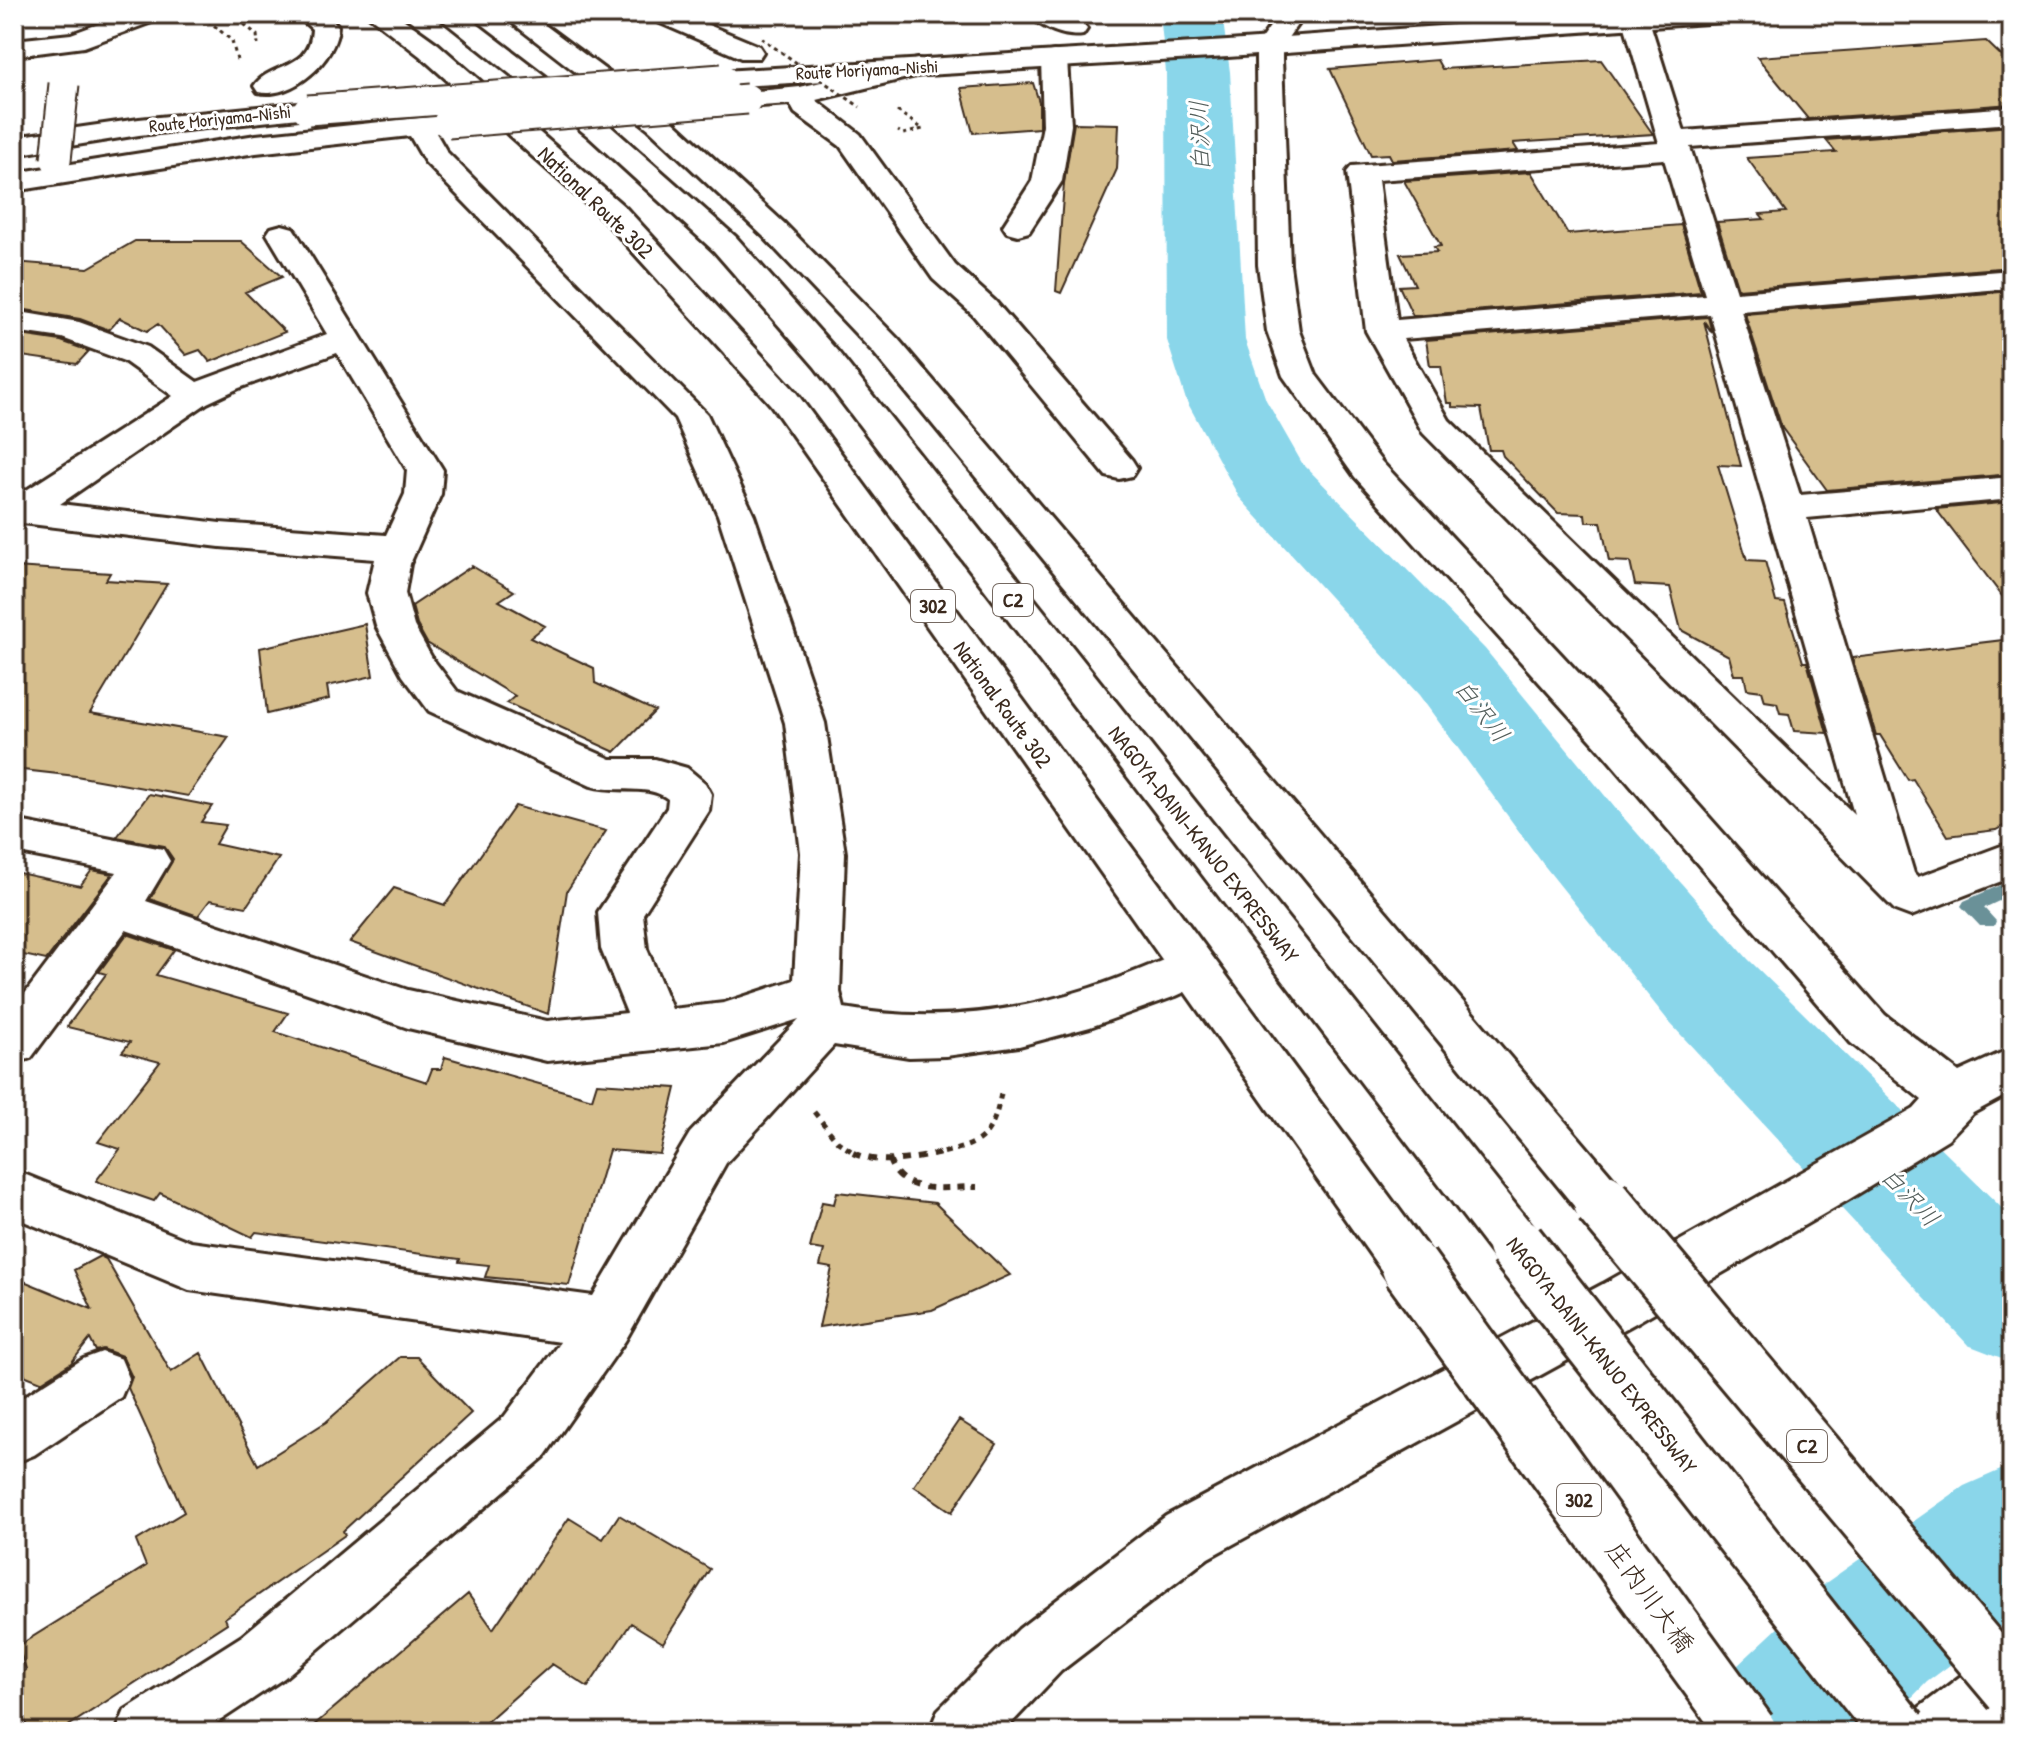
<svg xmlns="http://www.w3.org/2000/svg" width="2026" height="1746" viewBox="0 0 2026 1746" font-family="'Patrick Hand','Klee One',sans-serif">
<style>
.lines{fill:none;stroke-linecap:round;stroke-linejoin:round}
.stream{fill:#6a9198;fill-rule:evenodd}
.river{fill:#8ad6ea;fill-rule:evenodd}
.building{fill:#d6be8d;stroke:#3b2a1e;stroke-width:2}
.minor-casing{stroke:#3b2a1e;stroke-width:6}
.major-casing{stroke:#3b2a1e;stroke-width:6}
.highway-casing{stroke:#3b2a1e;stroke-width:6}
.path-far2{stroke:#3b2a1e;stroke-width:3;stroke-dasharray:4 4;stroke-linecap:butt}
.path-far1{stroke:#3b2a1e;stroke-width:5;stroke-dasharray:6 6;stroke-linecap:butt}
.path{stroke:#3b2a1e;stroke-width:6;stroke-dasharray:8 8;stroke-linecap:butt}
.minor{fill:#fff;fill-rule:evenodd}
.major{fill:#fff;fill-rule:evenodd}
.highway{fill:#fff;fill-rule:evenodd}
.minor-bridge-casing{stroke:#3b2a1e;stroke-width:33;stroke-linecap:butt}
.major-bridge-casing{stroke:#3b2a1e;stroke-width:33;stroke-linecap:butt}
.highway-bridge-casing{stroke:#3b2a1e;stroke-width:62;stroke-linecap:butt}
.path-bridge{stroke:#3b2a1e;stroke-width:3;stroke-dasharray:4 4;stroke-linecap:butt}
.minor-bridge{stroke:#fff;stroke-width:29}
.major-bridge{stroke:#fff;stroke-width:29}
.highway-bridge{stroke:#fff;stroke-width:56}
.labels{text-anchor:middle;stroke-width:6;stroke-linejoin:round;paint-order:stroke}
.far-street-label{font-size:18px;fill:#3b2a1e;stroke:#fff}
.shield{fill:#fff;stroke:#766a62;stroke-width:2}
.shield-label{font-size:20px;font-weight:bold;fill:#3b2a1e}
.street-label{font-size:22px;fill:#3b2a1e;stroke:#fff}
.water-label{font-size:24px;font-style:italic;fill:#535e5b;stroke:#fff}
.near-street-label{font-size:26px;fill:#3b2a1e;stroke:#fff}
</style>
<rect width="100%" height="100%" fill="#fff"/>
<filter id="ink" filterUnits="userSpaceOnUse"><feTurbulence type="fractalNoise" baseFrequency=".0125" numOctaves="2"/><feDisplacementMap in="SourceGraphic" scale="16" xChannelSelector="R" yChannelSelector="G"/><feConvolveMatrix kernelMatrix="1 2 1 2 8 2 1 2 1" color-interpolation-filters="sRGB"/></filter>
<g filter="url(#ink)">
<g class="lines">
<path class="stream" d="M2012,880V895L1984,908L1996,921L1994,926H1980L1961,906L1964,901Z"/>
<path class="river" d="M1160,14H1222L1230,72L1245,340L1266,400L1302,463L1485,649L1615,808L1748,959L2012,1218V1362L1968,1345L1670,1023L1543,864L1419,695L1239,497L1186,400L1167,340L1166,72Z
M2012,1465V1619L1927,1682L1878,1732H1701L1722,1680L1827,1582L1964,1486Z"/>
</g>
<path class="building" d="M1986,41L2012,66V104L1808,119L1757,57Z
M1437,60L1442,69L1601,60L1653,134L1513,143L1518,151L1392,160L1389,154L1371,155L1330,69Z
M1033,83L1039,102V128L973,133L961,88Z
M1074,123L1119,124L1117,169L1061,293L1056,291L1064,183Z
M2012,126V267L1738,289L1717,222L1764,219L1760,214L1786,212L1747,158L1836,152L1826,140Z
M1531,172L1568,234L1681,225L1701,292L1413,316L1399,286L1415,285L1400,254L1437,252L1434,247L1441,246L1404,181Z
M135,241H241L282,277L245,292L285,332L210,362L200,350L186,355L158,324L147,331L120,318L109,330L80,319L14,308V262L88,268Z
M2012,291V474L1827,490L1782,428L1745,314Z
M1708,317L1712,333L1704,321L1741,466L1718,465L1747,560L1765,561L1776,602L1785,603L1803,662H1807L1827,733L1794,731L1789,714L1780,713L1777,703L1765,701L1762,691L1747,689L1744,675H1734L1729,656L1681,630L1670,587L1635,585L1630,562L1609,561L1601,522H1586L1585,514L1558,513L1503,456L1501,450H1489L1481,408L1452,407V403H1447L1441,366H1430L1426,340Z
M14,334L61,341L89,351L77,364L14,355Z
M2012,502V609L1936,509Z
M472,566L514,591L499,601L545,626L530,638L594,668L595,683L655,711L615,752L507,703L515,696L427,643L417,625L412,606Z
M14,567L110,573L106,580L167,584L90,713L229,737L188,796L76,776L14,769Z
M365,624L373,676L327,686L329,699L267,714L260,648Z
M2012,639V821L1996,830L1948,836L1913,779L1908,780L1880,735H1876L1852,658Z
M149,794L212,806L201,822L226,825L215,844L279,858L246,907L210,900L198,916L150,899L173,859L164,846L117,837Z
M515,806L606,831L567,891L548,1014L350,942L394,888L445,905Z
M92,870L112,874L46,960L14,953V872L80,886Z
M127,934L174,950L156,975L288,1013L275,1032L427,1082L432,1069H441L445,1057L592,1099L597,1083L676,1088L660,1154L609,1150L569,1285L485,1277L489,1265L459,1262L460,1259L256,1232L252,1237L160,1193L154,1201L96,1181L120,1149L98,1142L160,1062L122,1052L130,1042L67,1027L106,974L99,972Z
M837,1192L935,1203L1010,1275L932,1310L819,1327L832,1268L820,1266L824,1250L810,1248L822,1202L834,1204Z
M100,1256L106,1259L171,1372L201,1353L258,1465L326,1422L400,1357H417L471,1413L343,1531L345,1535L225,1618L227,1623L59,1732H29L14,1690V1678L26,1670L18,1646L146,1566L136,1541L184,1512L128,1388L132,1377L122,1356L103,1349L96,1351L90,1339L71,1363L41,1382L14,1371V1277L92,1309L74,1270Z
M959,1420L997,1444L952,1512L914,1486Z
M619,1515L710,1569L663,1643L631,1623L588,1687L552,1664L475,1732H306L468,1594L493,1629L569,1518L603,1539Z"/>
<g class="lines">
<g class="minor-casing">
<path id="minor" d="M126,14H164L160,19L84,47L14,56V40L71,34Z
M1029,14C1049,14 1074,11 1087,29L1083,35C1067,38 1039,28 1029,14Z
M1279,14H1305L1282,46V59L1290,265L1299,331L1316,375L1381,461L1630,728L1885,1015L1959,1072L2012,1048V1092L1973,1113L1948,1139L1848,1200L1641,1320L1208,1558L1061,1671L1003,1732H929L938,1710L1019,1629L1166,1516L1603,1284L1914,1109L1922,1100L1851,1043L1600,750L1355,477L1283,376L1267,331L1258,265L1256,59V46Z
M1629,14H1645L1649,20L1684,131L2012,107V123L1690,147L1736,292L2012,270V288L1741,311L1800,495L2012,477V499L1807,518L1914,873L1918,877L2012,842V877L1911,916L1895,910L1423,433L1366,331L1347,172L1352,166L1659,143L1623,20ZM1664,159L1705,295L1397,320L1378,180ZM1710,314L1854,814L1449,420L1403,339Z
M1054,51L1063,53L1067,59L1071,125L1062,181L1029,232L1018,235L1007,232L1003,226L1032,181L1043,125L1041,59L1045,53Z
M918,59L928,61L931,67L928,73L816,100L860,134L955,265L995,301L1132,460L1137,468L1132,476L1119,479L1106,476L973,315L933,279L840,146L795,113L790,104L747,107L737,105L733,99L737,93L800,87Z
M448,115L458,117L462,123L458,129L436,133L447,152L707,414L754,515L825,723L845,853L840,992L844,1008C928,1023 1009,1014 1090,988C1125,977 1158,961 1193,949L1209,955L1216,968L1209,981L1176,996L1090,1027L1019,1046L946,1056L909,1057L834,1045L726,1163L625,1341L544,1457L284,1678L203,1732H116L125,1710L242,1636L504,1417L560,1342L189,1290L14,1217V1170L191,1242L593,1296L690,1133L799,1019L724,1043L547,1061L408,1028L126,930L31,1058L14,1064V1008L117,872L14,852V820L163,849L170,861L146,901L408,990L547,1021L627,1013L601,949L598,912L667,808L668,799C648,783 616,794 591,786L429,711L403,676L376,626L367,593L375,559L220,547L14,522V498L173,396L124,361L62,338L14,331V311L79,322L148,347L197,382L327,334L267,234L271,228L282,225L293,228L297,234L443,470L441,494L410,564L405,593L414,626L432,658L457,691L611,759H655L687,768L705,783L711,794L709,811L643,914L647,949L672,1009L724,1003L794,980L801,853L785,723L718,515L675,418L425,162L410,136L256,153L14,191V173L256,135ZM337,353L407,470L405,494L386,535L220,523L60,504L207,403L239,388Z
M102,1352L121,1359L129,1378L121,1397L34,1455L14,1463V1403L83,1359Z
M2012,1646V1714L1989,1732H1907L1916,1710L1990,1654Z"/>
</g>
<g class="major-casing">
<path id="major" d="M1611,14H1734L1730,19L1721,22L1228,57L722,87L712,85L708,79L712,73L722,71L1228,41Z
M308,102L318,104L322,110L318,116L139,135L14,155V137L139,119Z"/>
</g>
<g class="highway-casing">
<path id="highway" d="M295,14C312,14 327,11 338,26C337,60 292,100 258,92L254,86C272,61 310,71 312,29Z
M366,14H396L438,44L626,208L795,391L1429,1250L1436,1267L1429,1284L1410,1291L1391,1284L771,405L604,220L420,56Z
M435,14H464L608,124L736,237L839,353L1534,1228L1542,1245L1534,1262L1516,1269L1498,1262L815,367L714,251L588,136Z
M501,14H530L669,117L785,224L898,339L1620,1186L1627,1202L1620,1218L1602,1225L1584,1218L874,353L763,236L649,129Z
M647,14H682L759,46L763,52L759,58H741L651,19Z"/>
</g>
<path class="path-far2" d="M232,14L257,35L258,45
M208,20L232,41L237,60
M897,111L923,129L903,134L898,131"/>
<path class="path-far1" d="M814,1112L838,1142L857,1155
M932,1155C981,1145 993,1140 1002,1088"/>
<path class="path" d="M853,1153C880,1166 914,1159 941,1153
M889,1159C901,1197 944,1187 977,1187"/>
<use href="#minor" class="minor"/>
<use href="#major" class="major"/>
<use href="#highway" class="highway"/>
<g class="minor-bridge-casing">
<path id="minor-bridge" d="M448,123L747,99
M56,160L64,84"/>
</g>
<g class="major-bridge-casing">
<path id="major-bridge" d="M308,110L722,79"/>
</g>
<g class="highway-bridge-casing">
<path id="highway-bridge" d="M1602,1202L2012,1690
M1516,1245L1899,1732
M1410,1267L1748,1732"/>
</g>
<path class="path-bridge" d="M761,38L860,107"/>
<use href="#minor-bridge" class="minor-bridge"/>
<use href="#major-bridge" class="major-bridge"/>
<use href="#highway-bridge" class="highway-bridge"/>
</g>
</g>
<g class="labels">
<g class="far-street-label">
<text transform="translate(867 70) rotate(-3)" y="6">Route Moriyama-Nishi</text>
<text transform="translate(220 119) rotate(-6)" y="6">Route Moriyama-Nishi</text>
</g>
<g class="shield">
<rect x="993" y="584" width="40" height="32" rx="6"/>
<rect x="911" y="590" width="44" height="32" rx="6"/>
<rect x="1787" y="1430" width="40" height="32" rx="6"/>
<rect x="1557" y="1484" width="44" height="32" rx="6"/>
</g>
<g class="shield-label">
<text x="1013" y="607">C2</text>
<text x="933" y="613">302</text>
<text x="1807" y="1453">C2</text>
<text x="1579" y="1507">302</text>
</g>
<g class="street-label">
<text transform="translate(596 202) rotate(44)" y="8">National Route 302</text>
<text transform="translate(1003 704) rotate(54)" y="8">National Route 302</text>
<text transform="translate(1204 844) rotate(52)" y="8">NAGOYA-DAINI-KANJO EXPRESSWAY</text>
<text transform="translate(1602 1355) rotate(52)" y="8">NAGOYA-DAINI-KANJO EXPRESSWAY</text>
</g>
<g class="water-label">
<text transform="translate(1200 136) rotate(-92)" y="8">白沢川</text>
<text transform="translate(1482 711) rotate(52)" y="8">白沢川</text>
<text transform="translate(1910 1197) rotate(46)" y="8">白沢川</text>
</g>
<g class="near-street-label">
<text transform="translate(1650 1597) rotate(54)" y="9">庄内川大橋</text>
</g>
</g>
<rect width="2026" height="1746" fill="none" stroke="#fff" stroke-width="48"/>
<rect x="24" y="24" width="1978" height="1698" fill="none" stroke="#3b2a1e" stroke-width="3" filter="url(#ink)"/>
</svg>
